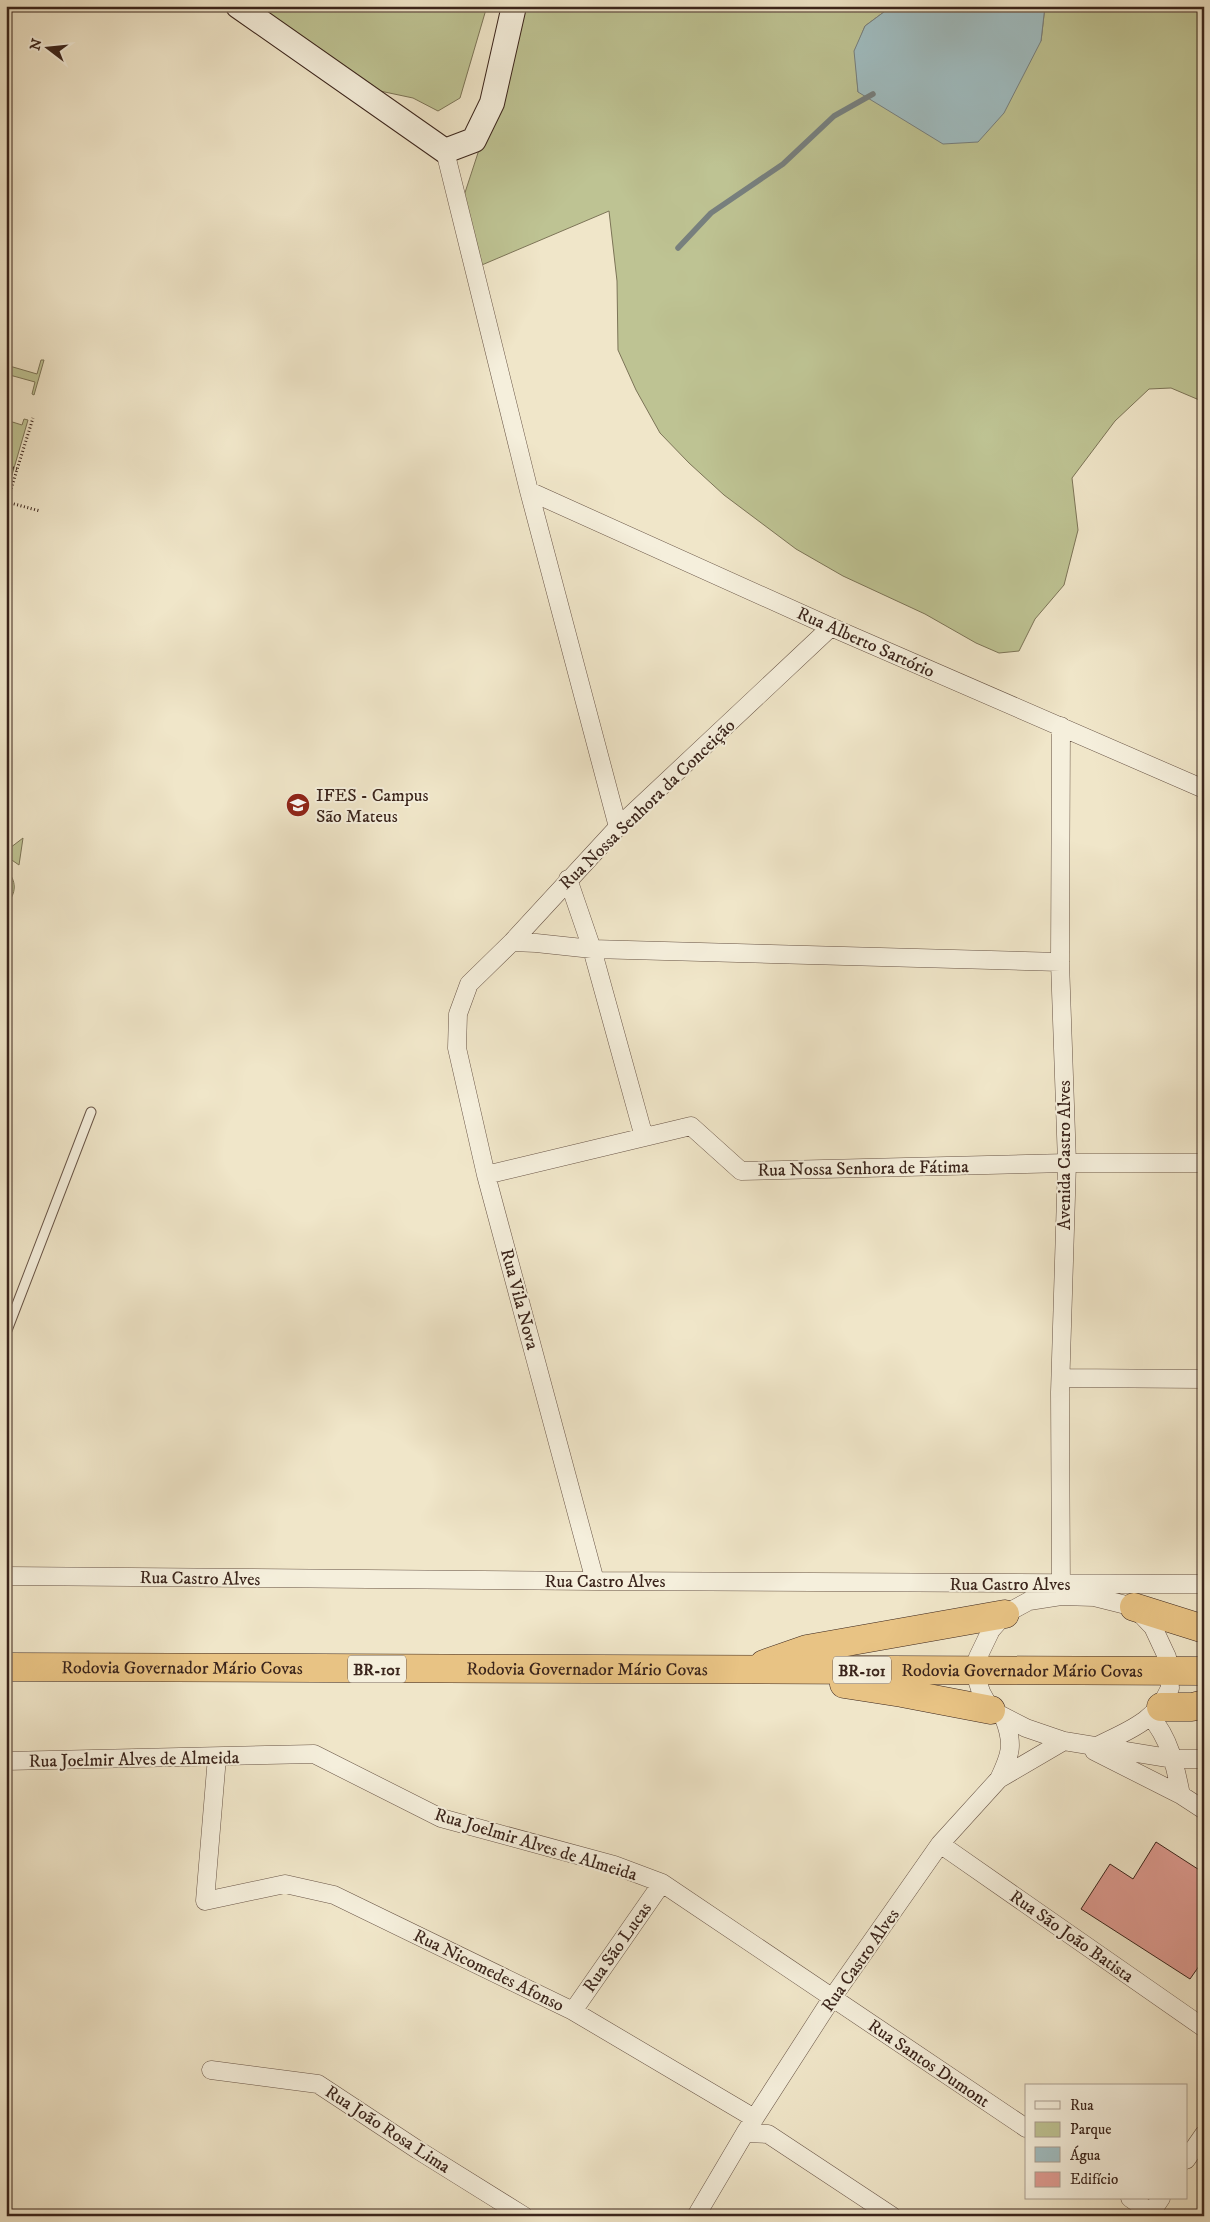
<svg xmlns="http://www.w3.org/2000/svg" width="1210" height="2222" viewBox="0 0 1210 2222" font-family="'IM FELL DW Pica',serif">
<style>
.green{fill:#bec393;stroke:#7c7457}
.water{fill:#a0bdc1;stroke:#77807f}
.lines{fill:none;stroke-linecap:round;stroke-linejoin:round}
.stream{stroke:#77807f;stroke-width:5.5}
.building{fill:#de9b91;stroke:#3a241b}
.service-casing{stroke:#685446;stroke-width:11}
.minor-casing{stroke:#685446;stroke-width:19}
.secondary-casing{stroke:#3a241b;stroke-width:26}
.trunk-casing{stroke:#3a241b;stroke-width:29}
.path{stroke:#3a241b;stroke-width:3;stroke-dasharray:1 2.5;stroke-linecap:butt}
.service{stroke:#f5efdc;stroke-width:9}
.minor{stroke:#f5efdc;stroke-width:18}
.secondary{stroke:#f5efdc;stroke-width:24}
.trunk{stroke:#e8c384;stroke-width:28}
.labels{text-anchor:middle;stroke-width:4;stroke-linejoin:round;paint-order:stroke}
.shield{fill:#f5efdc;stroke:#726155;stroke-width:1}
.shield-label{font-size:16px;font-weight:bold;fill:#3a241b}
.street-label{font-size:18px;fill:#3a241b;stroke:#f5efdc}
.poi-label{font-size:18px;fill:#3a241b;stroke:#f5efdc;text-anchor:start}
</style>
<rect width="100%" height="100%" fill="#f0e6c9"/>
<filter id="stains"><feTurbulence type="fractalNoise" baseFrequency=".004" numOctaves="4"/><feColorMatrix values="0 0 0 0 .2 0 0 0 0 .09 0 0 0 0 .02 0 0 0 .5 -.17"/></filter>
<radialGradient id="worn" r=".72"><stop offset=".6" stop-color="#630" stop-opacity="0"/><stop offset="1" stop-color="#630" stop-opacity=".3"/></radialGradient>
<path class="green" d="M237,6H487L460,98L438,111L413,98L380,91L334,70Z
M526,6H892L865,26L855,51L858,92L1041,41L1045,6H1204V402L1171,388L1149,389L1115,421L1072,478L1078,530L1064,585L1035,619L1019,651L999,653L976,643L925,614L843,576L796,549L724,495L689,463L660,433L636,390L618,350L617,281L609,211L470,270L458,214Z
M41,360H44L34,395L32,394L35,382L6,374V365L37,374Z
M24,419L28,420L7,492L6,420L22,425Z
M23,838L19,865L6,856V851Z
M6,870C17,880 17,894 6,904Z"/>
<path class="water" d="M892,6H1045L1041,41L1004,113L978,142L943,144L858,92L854,51L865,26Z"/>
<g class="lines">
<path class="stream" d="M678,248L711,213L783,164L834,116L873,94"/>
</g>
<path class="building" d="M1156,1842L1204,1873V1959L1190,1979L1081,1909L1110,1864L1133,1879Z"/>
<g class="lines">
<g class="service-casing">
<path id="service" d="M6,1333L91,1112"/>
</g>
<g class="minor-casing">
<path id="minor" d="M445,151L529,491L618,827
M529,491L831,627L1204,789
M568,879L592,949L644,1137
M512,942L536,943L592,949L1060,962
M486,1175L691,1126L741,1171L1067,1163H1204
M1061,1378L1204,1379
M6,1576L595,1581L1204,1584
M595,1581L486,1175L457,1048L458,1014L469,984L512,942L618,827L831,627
M1061,1595L1060,1392L1067,1163L1060,962L1061,726
M1150,1716C1170,1739 1175,1765 1181,1795
M1097,1746C1129,1730 1155,1722 1170,1688L1167,1657L1153,1627L1134,1607L1094,1597L1061,1596L1029,1601L1005,1614L991,1630L978,1657L974,1670L981,1692L991,1710L1026,1728L1064,1741L1174,1759H1204
M1094,1751L1181,1795L1204,1810
M217,1757L205,1901L285,1884L334,1895L573,2011L754,2118
M6,1761L314,1754L441,1818L614,1865L662,1883L1026,2128
M999,1779C1011,1754 1014,1744 1004,1718
M940,1844L1204,2028
M573,2011L662,1883
M211,2070L318,2084L418,2150L524,2216
M745,2133L768,2134L892,2216
M1186,2160L1204,2134
M1130,2198L1156,2216
M696,2216L745,2133L832,1998L940,1844L999,1779L1064,1741
M1149,2216L1161,2198"/>
</g>
<g class="secondary-casing">
<path id="secondary" d="M238,6L445,151L474,140L492,103L514,6"/>
</g>
<g class="trunk-casing">
<g id="trunk">
<path d="M1134,1607L1204,1629"/>
<path d="M764,1664L807,1649L1005,1614"/>
<path id="s1" d="M6,1667L1204,1671"/>
<path d="M844,1684L902,1693L991,1710"/>
<path d="M1161,1707H1192L1204,1704"/>
</g>
</g>
<path class="path" d="M6,466L17,469
M7,502L33,418
M7,502L40,511"/>
<use href="#service" class="service"/>
<use href="#minor" class="minor"/>
<use href="#secondary" class="secondary"/>
<use href="#trunk" class="trunk"/>
</g>
<defs>
<g id="university-disc" transform="scale(1.25)"><circle r="9.5" fill="#8f2418" stroke="#f5efdc"/><path d="M0-5L7-2L0 1L-7-2ZM-4 1L0 2.5L4 1V4Q0 6-4 4Z" fill="#fff"/></g>
</defs>
<g fill-rule="evenodd">
<use href="#university-disc" x="298" y="805"/>
</g>
<g class="labels">
<g class="shield">
<rect x="348" y="1655.5" width="58" height="27" rx="4"/>
<rect x="833" y="1656.5" width="58" height="27" rx="4"/>
</g>
<g class="shield-label">
<text x="377" y="1675">BR-101</text>
<text x="862" y="1676">BR-101</text>
</g>
<g class="street-label">
<text transform="translate(866 642) rotate(24)" y="6">Rua Alberto Sartório</text>
<text transform="translate(647 804) rotate(-44)" y="6">Rua Nossa Senhora da Conceição</text>
<text transform="translate(1064 1155) rotate(-90)" y="6">Avenida Castro Alves</text>
<text transform="translate(863 1168) rotate(-1)" y="6">Rua Nossa Senhora de Fátima</text>
<text transform="translate(520 1299) rotate(75)" y="6">Rua Vila Nova</text>
<text transform="translate(200 1578) rotate(1)" y="6">Rua Castro Alves</text>
<text x="605" y="1587">Rua Castro Alves</text>
<text x="1010" y="1590">Rua Castro Alves</text>
<text dy="6" stroke="none"><textPath href="#s1" startOffset="176">Rodovia Governador Mário Covas</textPath></text>
<text dy="6" stroke="none"><textPath href="#s1" startOffset="581">Rodovia Governador Mário Covas</textPath></text>
<text dy="6" stroke="none"><textPath href="#s1" startOffset="1016">Rodovia Governador Mário Covas</textPath></text>
<text transform="translate(134 1759) rotate(-1)" y="6">Rua Joelmir Alves de Almeida</text>
<text transform="translate(536 1844) rotate(17)" y="6">Rua Joelmir Alves de Almeida</text>
<text transform="translate(1072 1936) rotate(35)" y="6">Rua São João Batista</text>
<text transform="translate(617 1947) rotate(-55)" y="6">Rua São Lucas</text>
<text transform="translate(860 1960) rotate(-55)" y="6">Rua Castro Alves</text>
<text transform="translate(489 1970) rotate(26)" y="6">Rua Nicomedes Afonso</text>
<text transform="translate(929 2063) rotate(34)" y="6">Rua Santos Dumont</text>
<text transform="translate(388 2129) rotate(33)" y="6">Rua João Rosa Lima</text>
</g>
<g class="poi-label">
<text x="316" y="801">IFES - Campus<tspan x="316" dy="21">São Mateus</tspan></text>
</g>
</g>
<rect width="1210" height="2222" fill="none" stroke="#f0e6c9" stroke-width="25"/>
<rect x="8" y="8" width="1195" height="2207" fill="none" stroke="#3a241b" stroke-width="2.5"/>
<rect x="12" y="12" width="1185" height="2197" fill="none" stroke="#3a241b"/>
<rect x="1025" y="2084" width="162" height="115" fill="#f5efdc" stroke="#aa9e8f"/>
<rect x="1035" y="2101" width="25" height="8" fill="#f5efdc" stroke="#aa9e8f"/>
<text x="1070" y="2110" font-size="15" fill="#3a241b">Rua</text>
<rect x="1035" y="2122" width="25" height="15" fill="#bec393" stroke="#aa9e8f"/>
<text x="1070" y="2134" font-size="15" fill="#3a241b">Parque</text>
<rect x="1035" y="2147" width="25" height="15" fill="#a0bdc1" stroke="#aa9e8f"/>
<text x="1070" y="2160" font-size="15" fill="#3a241b">Água</text>
<rect x="1035" y="2172" width="25" height="15" fill="#de9b91" stroke="#aa9e8f"/>
<text x="1070" y="2184" font-size="15" fill="#3a241b">Edifício</text>
<g transform="translate(48 48) rotate(286)" stroke="#f5efdc" stroke-width="4" paint-order="stroke">
<path d="M0-4L9 19L0 12L-9 19Z" fill="#3a241b"/>
<text y="-8" font-size="14" font-weight="bold" text-anchor="middle" fill="#3a241b">N</text>
</g>
<rect width="100%" height="100%" filter="url(#stains)"/>
<rect width="100%" height="100%" fill="url(#worn)"/>
</svg>
